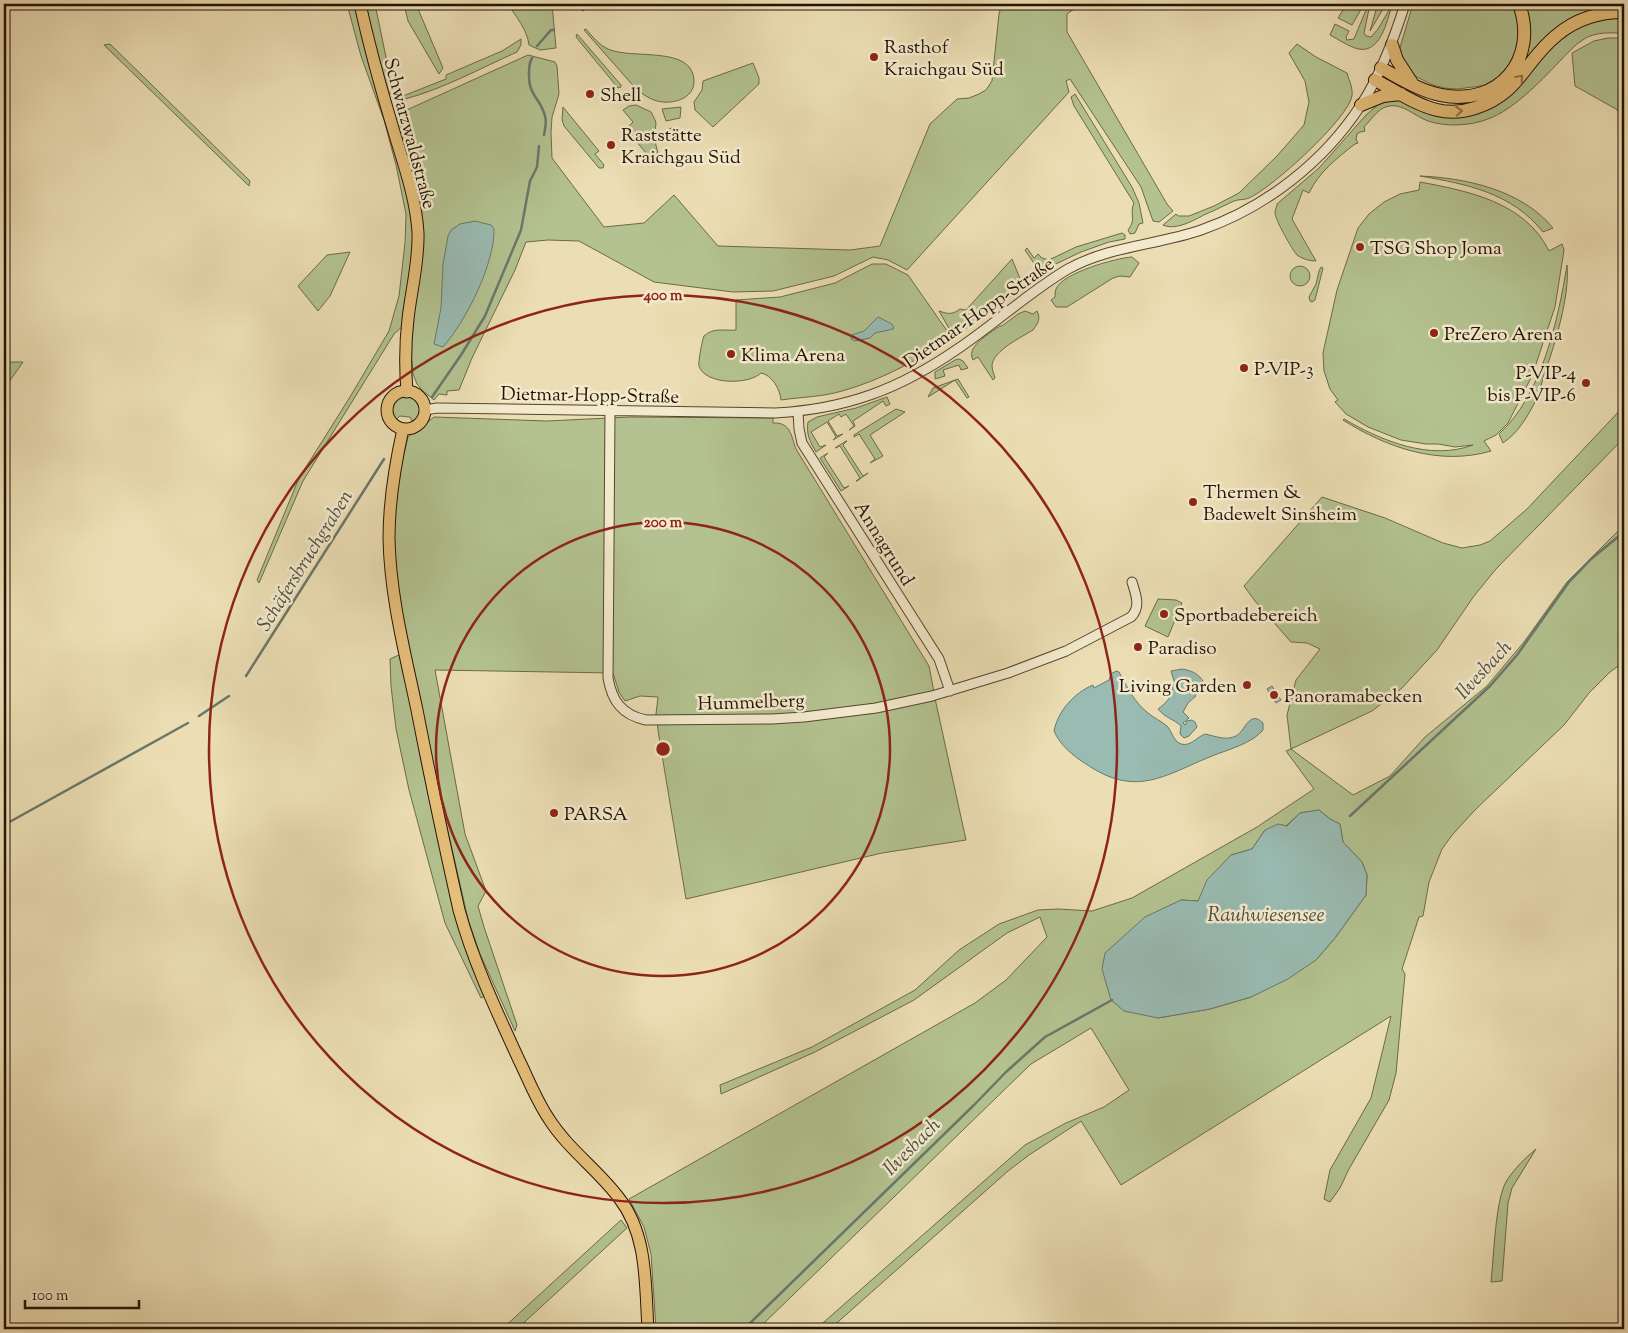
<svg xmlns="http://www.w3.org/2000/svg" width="1628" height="1333" viewBox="0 0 1628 1333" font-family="'Sorts Mill Goudy',serif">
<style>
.green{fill:#b3c290;stroke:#6b6a48;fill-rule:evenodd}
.water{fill:#99bbb2;stroke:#6a776b}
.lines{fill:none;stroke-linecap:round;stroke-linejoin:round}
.stream{stroke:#6a776b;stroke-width:2.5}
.minor-casing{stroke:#55452d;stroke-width:11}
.major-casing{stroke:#231200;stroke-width:13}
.highway-casing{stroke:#231200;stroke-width:14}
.minor{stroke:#f3eace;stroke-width:9}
.major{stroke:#e6bf7a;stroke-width:11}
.highway{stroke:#e6bf7a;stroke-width:12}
.oneway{stroke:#8e7143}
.ring{fill:none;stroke:#8f2418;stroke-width:2.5}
.poi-dot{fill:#8f2418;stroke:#f3eace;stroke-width:2}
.labels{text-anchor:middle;stroke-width:5;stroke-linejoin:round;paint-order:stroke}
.poi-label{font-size:19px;fill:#231200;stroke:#f3eace;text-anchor:start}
.street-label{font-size:19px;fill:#231200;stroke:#f3eace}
.water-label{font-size:20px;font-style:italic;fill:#4c4d3e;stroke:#f3eace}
.centre{fill:#8f2418;stroke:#f3eace;stroke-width:2.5}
.ring-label{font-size:15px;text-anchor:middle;font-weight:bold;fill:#8f2418;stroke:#f3eace;stroke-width:5;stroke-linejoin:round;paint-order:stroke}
</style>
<rect width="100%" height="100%" fill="#ecdeb4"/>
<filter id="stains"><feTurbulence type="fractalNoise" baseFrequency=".004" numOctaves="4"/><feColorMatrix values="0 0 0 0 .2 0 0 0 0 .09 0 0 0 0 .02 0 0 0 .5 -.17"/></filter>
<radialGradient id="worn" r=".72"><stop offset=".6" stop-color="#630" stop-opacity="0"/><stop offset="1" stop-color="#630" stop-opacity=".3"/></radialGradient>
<path class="green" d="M347,4H356L411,203L414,244L404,325L394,334L303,481L259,583L257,580L299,478L350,397L389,331L399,296L405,243L406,214L396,165L384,120L361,56Z
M364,4H375L394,96L386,91Z
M404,4H416L443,68L439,74L408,21Z
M508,4H552L556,48L540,50L529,45C527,29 516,17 508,4Z
M1002,4H1054L1056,6C1064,7 1072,4 1081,4L1067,14V32L1167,204L1173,211L1159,222L1153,221L1141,187L1070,79L1066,81L1069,92L907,270L888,260L873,257L834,276L773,291L733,292L654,282L579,241L548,240L526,242L515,270L472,358L459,390L447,391V395L439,394L434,400L423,391L417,384L413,374L410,342L421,256L396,120L400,113L528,55L555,62L557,66L559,94L552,117L551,132L552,158L604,227L644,223L674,195L718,246L850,250L880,246L930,124L957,99L969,98L979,94L986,90L992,81L999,14Z
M1358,4H1364L1352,25L1338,18L1343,10Z
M1377,4H1386L1370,31L1376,10L1374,6Z
M1413,4H1515L1522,24L1515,62L1489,85L1457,89L1444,88L1433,85L1413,75L1407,70L1399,51Z
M1524,4H1615L1624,6L1601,9L1528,59L1525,58Z
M1392,5C1387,21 1380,57 1355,48C1346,45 1338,39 1330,35L1335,24L1349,31L1346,37L1347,40L1354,39L1366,10L1369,9L1364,33L1366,36L1371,37L1378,29Z
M1624,15V34C1612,32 1595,32 1584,39C1574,45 1566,55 1559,62C1540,82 1513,110 1488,119C1470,126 1446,127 1428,121C1412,115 1400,100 1383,108C1376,112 1370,121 1364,127L1365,131L1360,132L1357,134L1356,139L1358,143L1355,144C1337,158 1319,172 1309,193L1303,190L1292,219L1316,261C1310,261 1302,259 1297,255C1293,251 1274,218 1275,212C1275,211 1277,205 1277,204L1319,168L1366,115L1380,103L1400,100L1467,116L1543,56L1572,29L1591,21Z
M586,29C592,36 599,45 608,49C632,60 692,45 694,80C695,99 672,105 657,101C649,99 643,94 637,90L584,30Z
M577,34L621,85V87L618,88L576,37Z
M1608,38H1624V118L1616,109L1575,86L1572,53L1594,41Z
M521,39V45L517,52C481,68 443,89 405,99L403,96L446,79V75L502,51Z
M110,44L250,181L249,186L104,45Z
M1297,44L1316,57L1347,73C1349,81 1353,87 1352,96C1348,119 1272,188 1249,198C1245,200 1239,199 1234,201C1225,205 1216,210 1206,214C1194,220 1176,231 1163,225L1176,214L1178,216H1189L1214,206L1239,193L1277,156L1304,125L1309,102L1305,81L1289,53Z
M753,63L759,78V84L713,127L695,110L694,102L702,90L703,81Z
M1075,94L1132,187L1139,203L1143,223L1139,224L1135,233L1130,234L1128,230C1137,219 1129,213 1134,203L1074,106L1071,97Z
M636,105L651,112L655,120L656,124L654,137L660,162L656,165L626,129L633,122L623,110L629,106Z
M563,107L599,151L595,154L604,165L603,168H599L564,126L562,120Z
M681,107L680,118L666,121L662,109Z
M672,128L676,129C677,136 673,139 668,143L665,138L667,130Z
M1420,176C1466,178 1522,190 1553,228L1543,232C1512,193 1467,184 1420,176Z
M1420,182C1468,191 1525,202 1549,251L1562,244L1564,250L1555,307L1532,376L1508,423L1496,435L1484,441L1491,451C1440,466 1387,448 1343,420L1344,419C1382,441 1430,461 1473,445L1455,447L1438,444H1426L1401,440L1368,427L1346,414L1335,402L1338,400L1330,389L1324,371L1323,353L1337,290L1358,228L1369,214L1384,202L1400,194L1419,190Z
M1122,233L1125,235V239L1109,242L1081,252L1043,270L1035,265L1025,250L1027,248L1034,258L1038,254L1042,258L1049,260L1076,247Z
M350,252L330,296L318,311L298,286L327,255Z
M1132,257L1139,263L1130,277L1120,276L1113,278L1067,307H1056L1051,300L1055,297C1055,296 1055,291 1056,289C1062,273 1116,258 1132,257Z
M1012,259L1021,281L1015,293L954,337L939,311C948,314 952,315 960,309L966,310Z
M872,264H886L908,275L952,338C917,360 882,380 842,391C822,397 801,397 781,400C780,389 772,375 761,373C749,385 705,385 699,366C698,362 702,341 704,336C714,327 723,331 736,330V300L780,297L835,283Z
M1567,265C1570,296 1555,344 1544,375C1542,383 1539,392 1536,400C1528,416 1518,433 1503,443L1499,434C1542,395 1558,320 1567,265Z
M1290 276a10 10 0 1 1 20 0a10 10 0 1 1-20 0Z
M1321,267L1323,268L1315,300L1312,302L1310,301L1309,297L1316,284L1319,271Z
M1025,311L1033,314L1037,311C1041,319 1038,323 1033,330C1022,337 992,351 992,366C992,370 994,374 995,378L993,380L978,357L973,360C972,358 971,354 972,352C973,343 993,331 1000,326H1002L1018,314Z
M959,359L963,361L968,368L961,370L959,365L943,370L945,376L935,379V372L955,360Z
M6,362H23L4,389V363Z
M958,379L969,397L967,398L955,380L928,397L933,388Z
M405,395C417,396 422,404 420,415L413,423L410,417L400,416L395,420C389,408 393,398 405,395Z
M887,397L890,404L886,406L883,401L853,421L855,426L849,430L854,426L846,414L841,417L839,414L828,421L837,436L843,434L833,440L836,437L827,422L811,432L820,447L826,445L816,452C810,442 806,434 808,422L817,417L856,408Z
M1624,406V438L1496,569L1474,596L1437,650L1402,688L1372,711L1291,749L1353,795L1390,776L1425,737L1487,686L1524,642L1567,582L1624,525V662L1610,672L1589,693L1564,725L1475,810L1453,834L1442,849L1429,882L1423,916L1419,917L1402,969L1405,974L1396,1073L1389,1100L1349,1169L1340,1188L1330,1202L1324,1199L1330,1170L1371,1098L1391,1016L1121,1185L1081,1121L1029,1155L1008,1171L830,1329H816L1025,1145L1066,1123L1104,1107L1129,1090L1091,1028L1031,1064L758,1329H656L651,1254L644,1227L629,1199L975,1003L1006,980L1047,937L1040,917L1007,933L914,1000L815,1052L721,1094L720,1085L812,1047L915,990L959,950L999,924L1038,910L1058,909L1092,911L1132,898L1257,827L1314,789L1286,751L1291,749L1287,715L1296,680L1320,649L1307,643L1291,642L1255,601L1244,586L1322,497L1385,518L1443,543L1462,548L1480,545L1490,541L1527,509ZM1319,810L1330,819L1340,824L1343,842L1362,862L1367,875L1366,895L1335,938L1316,960L1251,997L1210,1009L1158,1018L1181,900L1198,901L1231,855L1252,849L1265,830L1286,826L1300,813Z
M896,409L905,412L870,435L883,456L870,463L875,459L859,434L854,437V435Z
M434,417L547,421L630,417L773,418V423C791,422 791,436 796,449L929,666L936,703L966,840L882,853L686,899L659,737L656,714L658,697L640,696L625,701L619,692L613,673L435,670L465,834L486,891L478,906L484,927L517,1025L515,1031L480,954L468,919L419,704L403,618L396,570L393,524L399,474L408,437Z
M846,441H847L843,445L863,476L868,473L857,481H856L860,478L840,446L835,448Z
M828,453L824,457L844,488L849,486L841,491L820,458Z
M1158,599L1176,600L1182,603L1168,637L1145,626Z
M401,654L421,760L457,919L487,995L481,998L445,923L409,790L396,729L391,686L390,659Z
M1536,1149L1512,1188L1508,1203L1502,1281L1491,1282C1494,1257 1495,1199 1507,1180C1515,1168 1525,1158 1536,1149Z
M621,1220L627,1228L517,1329H502Z"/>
<path class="water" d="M475,221L491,225L494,229C495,263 466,321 443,347L434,344L441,308L443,264L448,236L451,230L460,224Z
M878,317L892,324L894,328L893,329L875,333L870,338L855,341L851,339L852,335L864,331Z
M1182,669C1194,671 1201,675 1206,687L1194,692L1196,696L1188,703L1183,712L1189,718L1183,723L1185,725L1187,721L1192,720L1195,722L1197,727L1189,736L1184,738L1180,734L1181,726C1174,719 1165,718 1158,709C1166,703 1173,697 1172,685L1175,684L1171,671Z
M1116,671L1119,672C1127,687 1134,702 1148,713C1154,718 1161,721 1167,726C1172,731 1173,741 1181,744C1190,747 1197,737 1205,734C1215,736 1226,741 1236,736C1245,732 1249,709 1263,723V730C1253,743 1227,750 1212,756C1163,776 1136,798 1086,764C1073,756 1060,745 1054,731C1058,711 1074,693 1093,685L1094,688L1109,680L1111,674Z
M1272,686L1281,700L1276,703L1267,689Z
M1319,810L1330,819L1340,824L1343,842L1362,862L1367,875L1366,895L1335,938L1316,960L1288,979L1251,997L1210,1009L1158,1018L1124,1011L1111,1000L1102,969L1105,953L1145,917L1181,900L1198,901L1207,880L1231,855L1252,849L1265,830L1278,824L1287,826L1300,813Z"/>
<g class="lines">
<path class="stream" d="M583,10L589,4
M537,46L551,30H554
M532,58C529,63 529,67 529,73C528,96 540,97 545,116C547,123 545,129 544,135
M432,397L461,355L485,316L521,230L530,181L537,167L539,146
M246,676L384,459
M199,716L229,696
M1350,816L1490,686L1517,655L1569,582L1591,559L1624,532
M4,825L188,723
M744,1329L974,1105L1006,1072L1045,1037L1112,1000"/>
<g class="minor-casing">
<path id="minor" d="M425,410L437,408L775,413C847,409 900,389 959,348C996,323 1029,292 1068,269C1109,246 1158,245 1201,230C1265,208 1324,162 1361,105C1381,74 1394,39 1405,4
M610,411L608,678C612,701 622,715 646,720L772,719L804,717L876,708L932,696L1008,673L1066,651L1131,617C1141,607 1136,595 1132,582
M798,412L799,429L802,443L939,659L950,691"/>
</g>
<g class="major-casing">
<path id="major" d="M360,4C369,45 380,85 392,125C402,160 416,196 418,233C419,262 411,291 408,319C405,344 405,367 407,392
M387 410a19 19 0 1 1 38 0a19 19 0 1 1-38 0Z
M403,429C395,465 389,501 389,538C390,596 405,653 417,710C430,777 444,843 459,910C473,961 496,1010 518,1058C528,1078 536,1100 549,1119C568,1149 598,1170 619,1198C648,1235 645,1285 648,1329"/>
</g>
<g class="highway-casing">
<path id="highway" d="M1392,45L1397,60L1412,83
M1381,68C1400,78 1420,91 1441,95C1499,107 1539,59 1519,4
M1375,80C1394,90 1416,105 1437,110C1450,113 1463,112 1475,108C1521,93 1524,61 1557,35C1576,19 1599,12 1624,12
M1361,105L1383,96L1401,94"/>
</g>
<use href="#minor" class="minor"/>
<use href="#major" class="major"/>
<use href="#highway" class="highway"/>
</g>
<defs><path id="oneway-chevron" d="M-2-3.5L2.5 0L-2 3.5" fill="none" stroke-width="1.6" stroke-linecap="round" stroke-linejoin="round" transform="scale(1.25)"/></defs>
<g class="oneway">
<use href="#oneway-chevron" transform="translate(1520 78) rotate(-50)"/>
<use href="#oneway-chevron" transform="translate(1459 111) rotate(-4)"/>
</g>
<g class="ring">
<circle cx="663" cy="749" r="227"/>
<circle cx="663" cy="749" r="454"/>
</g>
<g class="poi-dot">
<circle cx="874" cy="57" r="5"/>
<circle cx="590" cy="94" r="5"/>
<circle cx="611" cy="145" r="5"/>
<circle cx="1360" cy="247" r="5"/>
<circle cx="1434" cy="333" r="5"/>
<circle cx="731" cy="354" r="5"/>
<circle cx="1244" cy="368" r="5"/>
<circle cx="1586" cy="383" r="5"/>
<circle cx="1193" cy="502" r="5"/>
<circle cx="1164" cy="614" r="5"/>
<circle cx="1138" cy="647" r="5"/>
<circle cx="1247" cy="685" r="5"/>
<circle cx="1274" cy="695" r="5"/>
<circle cx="554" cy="813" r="5"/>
</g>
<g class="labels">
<g class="poi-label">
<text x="884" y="53">Rasthof<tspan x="884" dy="22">Kraichgau Süd</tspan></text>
<text x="600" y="101">Shell</text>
<text x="621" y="141">Raststätte<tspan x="621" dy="22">Kraichgau Süd</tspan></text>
<text x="1370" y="254">TSG Shop Joma</text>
<text x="1444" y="340">PreZero Arena</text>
<text x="741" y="361">Klima Arena</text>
<text x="1254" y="375">P-VIP-3</text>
<text x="1576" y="379" text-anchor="end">P-VIP-4<tspan x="1576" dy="22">bis P-VIP-6</tspan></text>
<text x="1203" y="498">Thermen &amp;<tspan x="1203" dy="22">Badewelt Sinsheim</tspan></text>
<text x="1174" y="621">Sportbadebereich</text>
<text x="1148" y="654">Paradiso</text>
<text x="1237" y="692" text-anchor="end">Living Garden</text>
<text x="1284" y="702">Panoramabecken</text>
<text x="564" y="820">PARSA</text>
</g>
<g class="street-label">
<text transform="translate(411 133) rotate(75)" y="7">Schwarzwaldstraße</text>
<text transform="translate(978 312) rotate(-35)" y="7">Dietmar-Hopp-Straße</text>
<text transform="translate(590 394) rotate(1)" y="7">Dietmar-Hopp-Straße</text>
<text transform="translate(885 543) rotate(58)" y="7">Annagrund</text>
<text transform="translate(751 701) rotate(-2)" y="7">Hummelberg</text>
</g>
<g class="water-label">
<text transform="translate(304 560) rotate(-58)" y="7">Schäfersbruchgraben</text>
<text transform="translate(1483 669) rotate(-47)" y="7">Ilvesbach</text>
<text x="1266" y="921">Rauhwiesensee</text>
<text transform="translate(911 1146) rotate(-45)" y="7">Ilvesbach</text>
</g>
</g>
<circle cx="663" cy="749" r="8" class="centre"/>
<g class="ring-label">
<text x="663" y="300">400 m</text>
<text x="663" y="527">200 m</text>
</g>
<rect width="1628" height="1333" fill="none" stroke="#ecdeb4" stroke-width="20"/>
<rect x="5" y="5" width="1618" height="1323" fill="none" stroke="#231200" stroke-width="2.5"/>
<rect x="10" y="10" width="1608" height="1313" fill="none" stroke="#231200"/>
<path d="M25 1300v8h114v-8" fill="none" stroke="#231200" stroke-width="2.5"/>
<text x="32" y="1300" font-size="15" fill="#231200" stroke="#f3eace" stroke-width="4" paint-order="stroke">100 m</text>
<rect width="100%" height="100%" filter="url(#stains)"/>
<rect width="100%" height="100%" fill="url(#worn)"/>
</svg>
